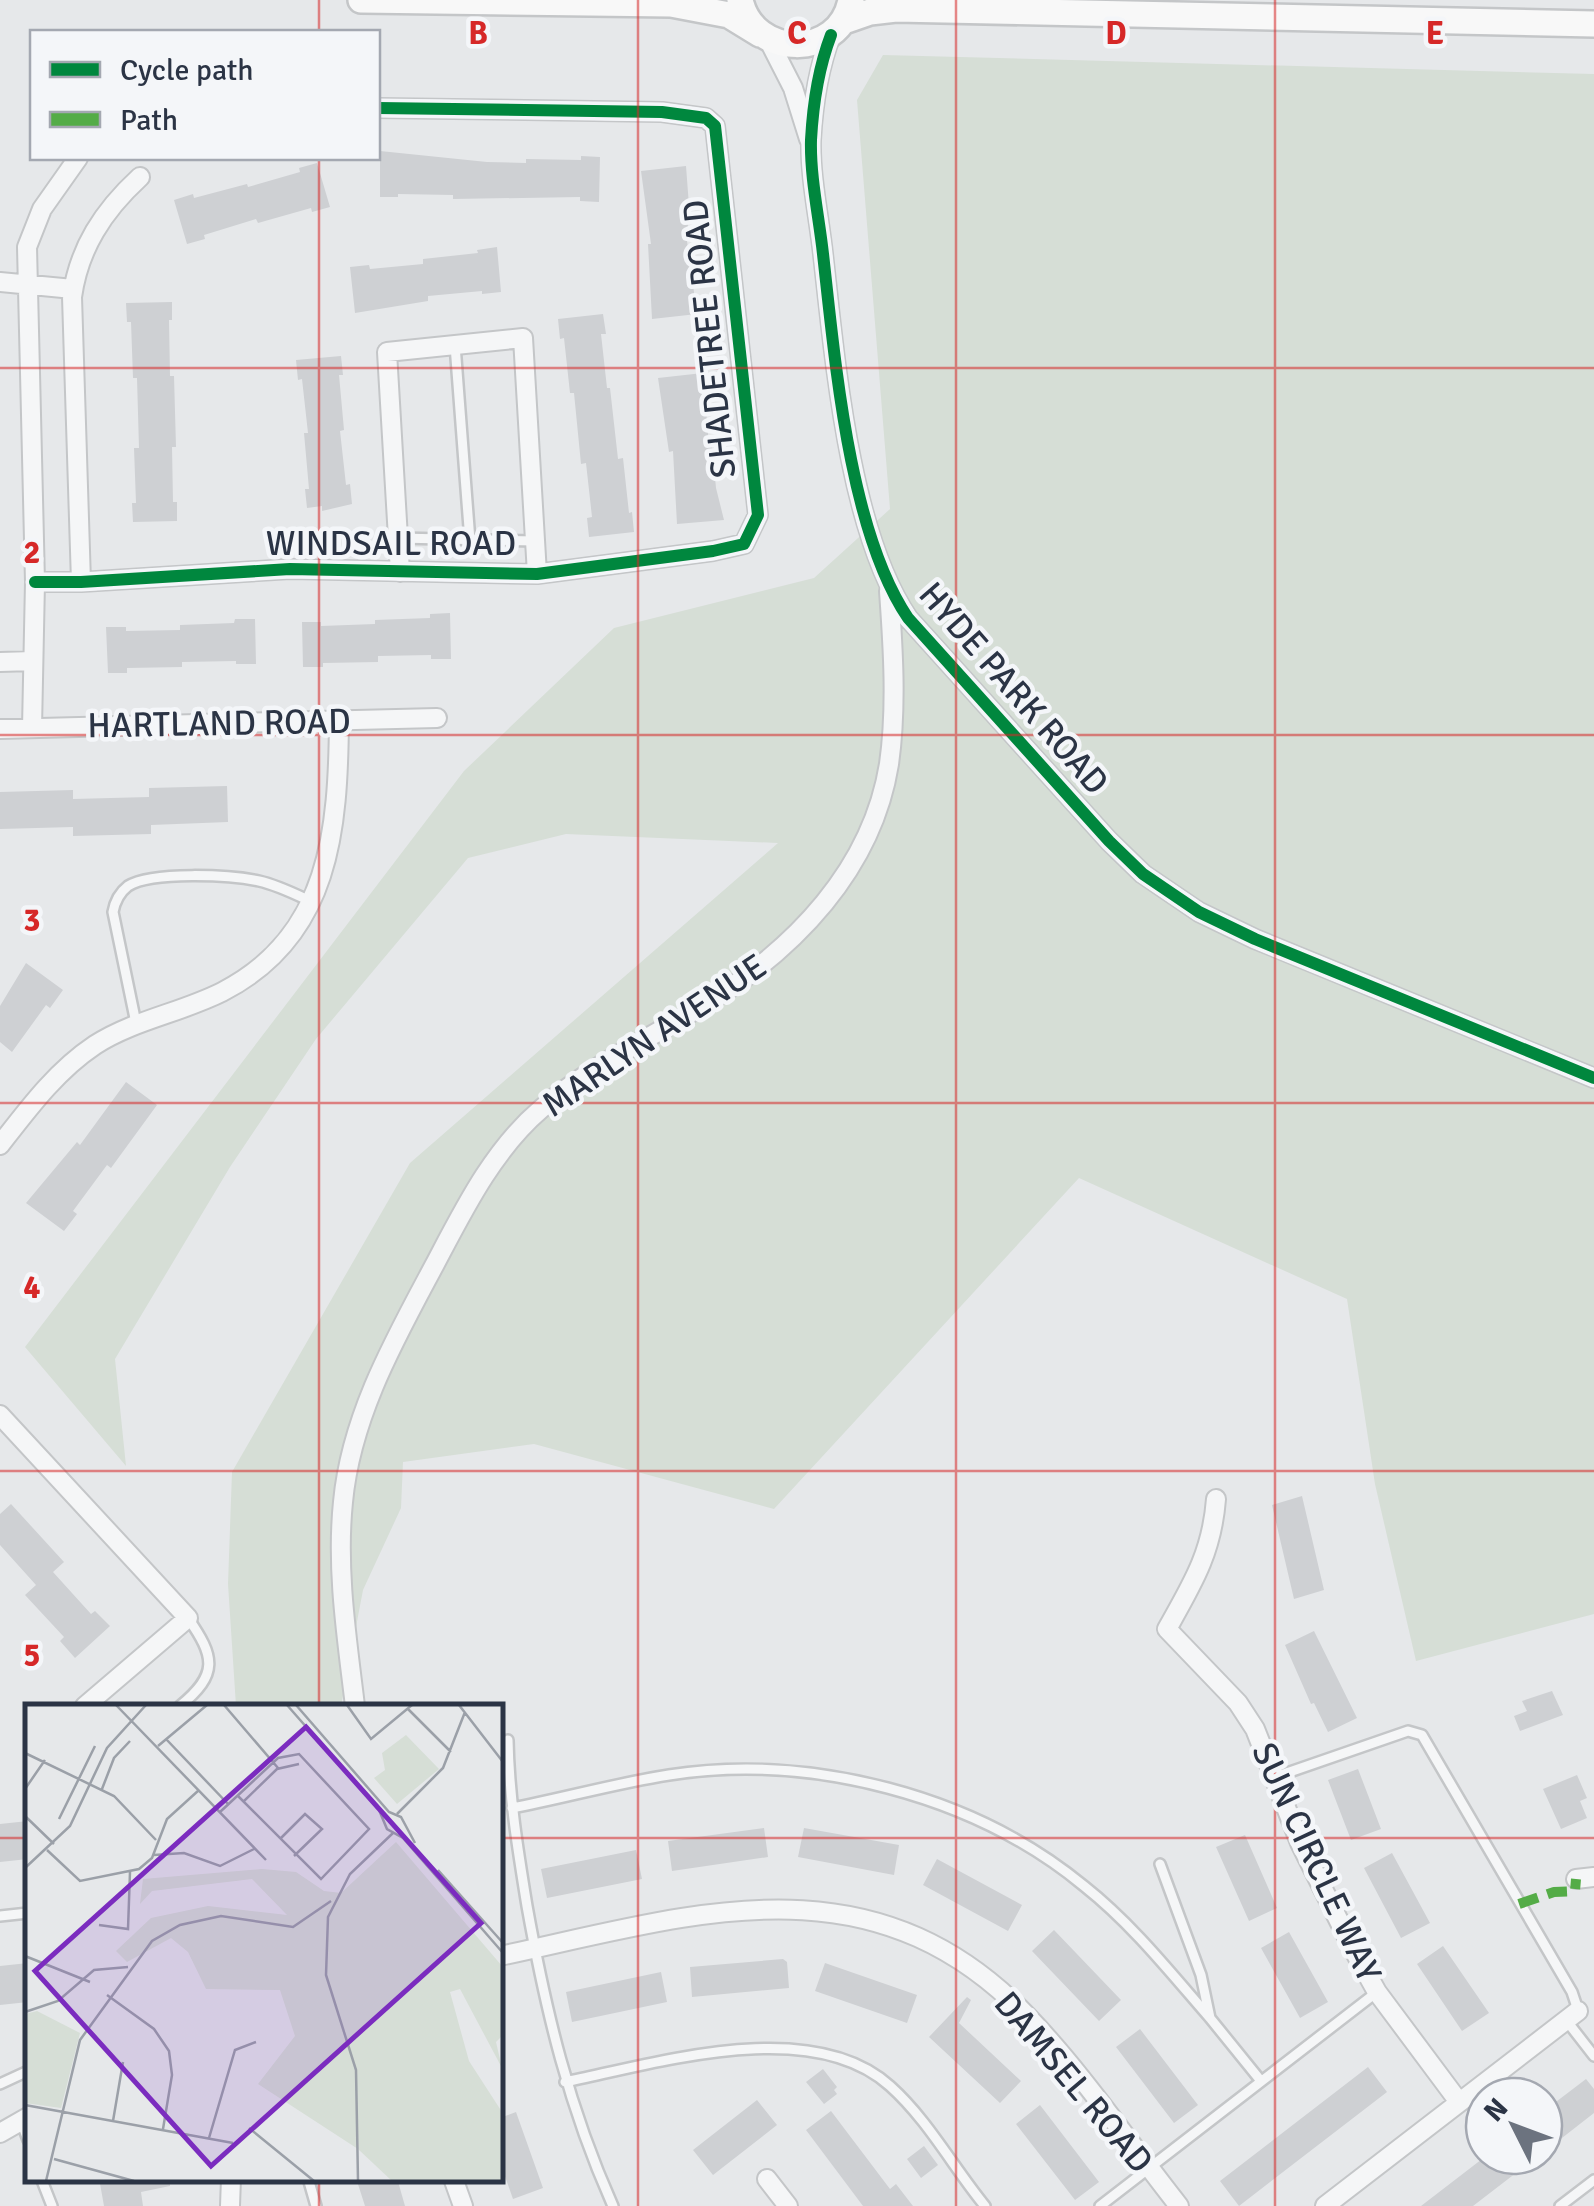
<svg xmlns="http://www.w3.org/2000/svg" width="1594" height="2206" viewBox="0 0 1594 2206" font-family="Signika,sans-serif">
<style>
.green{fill:#d6ded6}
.building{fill:#ced0d3}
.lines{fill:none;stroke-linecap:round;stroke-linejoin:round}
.service-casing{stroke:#c4c6c8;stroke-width:14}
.minor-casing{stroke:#c4c6c8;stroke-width:22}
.secondary-casing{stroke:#c4c6c8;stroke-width:30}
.service{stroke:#f5f6f7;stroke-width:9}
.minor{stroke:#f5f6f7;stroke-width:18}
.secondary{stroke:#f8f8f8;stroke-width:25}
.quiet{stroke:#54ac47;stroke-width:10;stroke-dasharray:20 10;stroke-linecap:butt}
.cycleway-casing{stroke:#f4f6f9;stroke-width:19}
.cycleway{stroke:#00873e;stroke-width:12}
.grid{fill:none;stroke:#d62828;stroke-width:2.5;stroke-opacity:0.55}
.labels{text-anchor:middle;stroke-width:9;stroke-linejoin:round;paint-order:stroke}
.street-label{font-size:35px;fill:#2b3445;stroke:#f4f6f9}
.inset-road{fill:none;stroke:#9ba0a8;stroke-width:2.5}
.view{fill:#7b2cbf;fill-opacity:0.15;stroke:#7b2cbf;stroke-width:5}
.inset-edge{fill:none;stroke:#2b3445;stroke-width:5}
.grid-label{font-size:32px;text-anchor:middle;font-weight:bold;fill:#d62828;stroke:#f4f6f9;stroke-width:9;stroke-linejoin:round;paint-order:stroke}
</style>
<rect width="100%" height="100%" fill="#e6e8ea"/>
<path class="green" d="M883,55L1594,74V1614L1416,1661L1375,1484L1347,1299L1079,1178L774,1509L534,1444L403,1462L401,1508L363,1590L341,1706H236L228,1584L232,1472L410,1163L778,843L566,834L468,858L316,1039L230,1167L115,1359L126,1466L25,1347L464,771L614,628L814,578L890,509L857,100Z"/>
<path class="building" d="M380,151L487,162L526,163V159L581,160V156L600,157L599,202L580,201V197L453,199V195L398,194V197H380Z
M317,163L330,207L312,212L311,208L258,223L256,219L204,235L205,239L187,244L174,200L193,194L194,198L247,184L248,187L300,172L299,168Z
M686,166L690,219H687L690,241H687L697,314L652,319L648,244H651L641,171Z
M497,247L501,292L482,294V291L428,296V301L355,313L350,267L369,265L370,269L423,264V259L478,253L477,250Z
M172,302V320H169L170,376H174L176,447H172L173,502H177V521L133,522L132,503H136L134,448H139L137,378H133L131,322H127L126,303Z
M603,314L606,334H601L607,388H610L618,459L623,458L629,513L632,512L634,532L589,537L587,518L592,517L586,463L581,464L574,393H570L564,338L560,339L558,319Z
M341,356L343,375H339L344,430L340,431L346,485L350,484L352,504L322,511V506L307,508L305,489H309L304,433H308L302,379L298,380L296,360Z
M703,373L709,446H712L716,488L724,520L677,524L673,451L669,452L658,378Z
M450,613L451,659H431V655L378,656V662L323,663V667H303L302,622H321V626L375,624V620L430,618V614Z
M235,619H255L256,664H236V661L182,662V667L127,668V673H108L106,627H126V631L180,630V625L234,623Z
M227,786L228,822L151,825V834L73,836V827L0,829V792L73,790V799L149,797V788Z
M26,963L63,990L50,1008L46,1005L12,1052L0,1042V1006Z
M126,1082L157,1105L111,1168L107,1165L73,1211L77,1214L64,1231L26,1203L77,1142L80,1145Z
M1302,1496L1324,1590L1294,1599L1272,1505Z
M11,1504L64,1562L53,1572L91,1614L95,1611L110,1626L75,1658L60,1641L64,1637L25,1595L36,1585L0,1545V1514Z
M1314,1631L1357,1718L1328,1732L1314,1703L1311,1704L1285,1645Z
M1552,1691L1563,1715L1520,1731L1514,1716L1527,1711L1522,1701Z
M1358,1769L1381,1829L1351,1840L1328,1780Z
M1577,1775L1587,1798L1580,1801L1587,1818L1561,1829L1543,1789Z
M28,1821V1859L0,1862V1824Z
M764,1828L768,1857L672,1871L668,1841Z
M804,1828L899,1845L894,1875L798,1857Z
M1245,1835L1277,1908L1249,1921L1216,1847Z
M636,1850L642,1879L547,1898L541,1869Z
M1392,1853L1430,1923L1401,1938L1364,1868Z
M937,1859L1022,1905L1008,1931L923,1885Z
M1054,1930L1121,2000L1099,2021L1032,1951Z
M1289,1932L1328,2002L1300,2018L1261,1948Z
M1443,1946L1489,2013L1462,2031L1417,1964Z
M783,1959L787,1962L789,1988L692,1997L690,1967Z
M28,1963V2002L0,2005V1966Z
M825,1963L917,1995L907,2023L815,1991Z
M661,1972L667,2002L572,2022L566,1992Z
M967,1997L971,2000L959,2023L1021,2081L1000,2103L929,2037Z
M1140,2029L1198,2105L1174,2123L1116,2047Z
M1368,2067L1387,2092L1239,2206L1220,2181Z
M823,2069L837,2087L834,2090L837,2094L824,2104L806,2082Z
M1586,2079L1594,2089V2113L1544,2152V2111Z
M757,2100L777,2125L713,2175L693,2150Z
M1040,2105L1099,2182L1075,2200L1016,2124Z
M831,2111L890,2189L896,2184L913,2206H863L806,2130Z
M516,2112L543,2188L513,2199L500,2162V2118Z
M924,2146L938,2165L921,2178L907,2159Z
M1486,2156H1538L1473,2206H1421Z
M99,2178H170V2186L141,2192L143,2206H104Z
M356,2178H397L405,2206H365Z"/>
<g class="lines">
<g class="service-casing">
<path id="service" d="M455,345L470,541
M399,538L536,541
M136,1023L113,912C115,901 119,893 128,886C152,871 231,875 259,881C277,885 293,893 310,901
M180,1706C219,1674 215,1657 188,1618
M508,1740C509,1796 518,1851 527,1906C546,2012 569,2108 613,2206
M1275,1777L1408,1731L1422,1735L1572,1992L1578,2010
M512,1808C564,1798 617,1783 669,1775C810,1753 974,1795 1084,1886C1132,1924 1170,1972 1210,2018
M1160,1864L1201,1975L1210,2018L1261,2081
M0,1916L28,1913
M1566,2020L1594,2056
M565,2082C657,2063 812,2015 890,2086C928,2120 953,2167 985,2206
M0,2084L28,2071
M21,2121L28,2140
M41,2178L52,2206
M308,2178L316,2206
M1100,2206L1377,1992
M1560,2206L1594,2180"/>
</g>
<g class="minor-casing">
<path id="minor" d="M831,35C818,69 813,103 811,140C810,177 819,217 823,254C835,360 849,531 908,618L1109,841L1143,874L1199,912L1255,939L1594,1078
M768,39L793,88L809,139
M0,282L73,289
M400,572L387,352L523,338L537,574
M35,582H81L290,569L537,574L713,551L744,544L758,515L715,126L706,118L662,112L378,108
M81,582L72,297C79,248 103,211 140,177
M0,662L33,661
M32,728L35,582L27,247L42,209L78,158
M0,729L437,718
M0,1145C28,1109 56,1071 95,1045C134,1020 180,1013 222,992C331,936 338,829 339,720
M0,1415L188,1618L85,1706
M1216,1499C1212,1552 1193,1583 1167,1629L1238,1703L1255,1729L1300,1843L1353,1949L1377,1992L1459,2102
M355,1706C347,1639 336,1570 343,1502C351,1416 395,1339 435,1264C464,1209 493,1150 541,1109C589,1067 652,1037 707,1003C794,949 872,870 889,764C897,708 893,647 889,591
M1576,1879L1594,1877
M500,1956C692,1915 870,1853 1027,2016C1083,2074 1129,2143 1179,2206
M0,2133L28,2117
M453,2178L463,2206
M767,2179L788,2206
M230,2206L231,2178
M1325,2206L1578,2011"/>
</g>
<g class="secondary-casing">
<path id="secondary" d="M361,0L671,4L729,15L760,34
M740,0C753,59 840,60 851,0
M844,21L870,12L896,9L1594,24"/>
</g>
<use href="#service" class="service"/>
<use href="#minor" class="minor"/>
<use href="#secondary" class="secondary"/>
<path class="quiet" d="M1519,1904L1554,1892L1575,1891L1576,1879"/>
<g class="cycleway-casing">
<path id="cycleway" d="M831,35C818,69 813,103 811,140C810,177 819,217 823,254C835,360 849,531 908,618L1109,841L1143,874L1199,912L1255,939L1594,1078
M35,582H81L290,569L537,574L713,551L744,544L758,515L715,126L706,118L662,112L378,108"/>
</g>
<use href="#cycleway" class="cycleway"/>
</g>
<path class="grid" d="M319,0V32M638,0V2206M956,0V2206M1275,0V2206M319,158V1706M0,368H1594M0,735H1594M0,1103H1594M0,1471H1594M0,1838H28M500,1838H1594M319,2178V2206"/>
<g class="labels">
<g class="street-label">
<text transform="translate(709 339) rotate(-96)" y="12">SHADETREE ROAD</text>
<text x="391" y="555">WINDSAIL ROAD</text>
<text transform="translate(1014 688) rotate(49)" y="12">HYDE PARK ROAD</text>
<text transform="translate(219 723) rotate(-1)" y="12">HARTLAND ROAD</text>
<text transform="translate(654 1035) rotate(-34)" y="12">MARLYN AVENUE</text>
<text transform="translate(1317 1862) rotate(65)" y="12">SUN CIRCLE WAY</text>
<text transform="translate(1074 2082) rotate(50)" y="12">DAMSEL ROAD</text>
</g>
</g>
<g transform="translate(25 1704)">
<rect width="478" height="478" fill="#e6e8ea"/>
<path d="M381,31L414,65L372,100L349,74L360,66L357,49ZM371,138L477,262V332L471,338L477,364L435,285L425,288L444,357L477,408V477H367L333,445L233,380L270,332L255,286L181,285L163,248L146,234L102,258L91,247L126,214L183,202L262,211L227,175L127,187L115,200L118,175L237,165L271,168L299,187L316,189ZM12,307L55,329L36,404L0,399V310Z" fill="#d6ded6"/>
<path class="inset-road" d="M91,1L241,156M199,1L253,64M262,1L354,106L362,125L378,134L478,249M271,1L364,108L376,113L390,139M322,1L346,35L387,1M434,1L478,58M383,5L426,48M141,35L203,100M133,42L182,1M0,49L89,92L131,136M0,85L20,56M77,85L89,54L105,37M218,98L252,65L274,60M195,108L253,54L274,50L344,125L296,175L213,92M372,110L418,64L440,8M0,112L29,140M34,115L70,42M255,135L280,110L297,125L269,152M22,146L55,177L114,165L127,154L142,115L174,86M129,151L159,149L195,162L229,145M0,164L45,122L82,44L121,1M413,166L478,239M74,221L103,225L105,168M0,252L65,278M82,291L129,325L144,347L147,371L138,425M0,308L33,297L69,266L103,263M0,401L208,439M88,417L98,358M224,424L289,477M184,434L210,346L231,338M29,455L109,477M21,477L55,336L127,237L155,221L196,212L268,223L306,197M333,477L331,366L301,271L303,213L325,170L368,129"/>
<path class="view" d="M281,23L456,219L186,462L10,267Z"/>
<rect width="478" height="478" class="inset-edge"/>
</g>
<g class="grid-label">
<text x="478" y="44">B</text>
<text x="797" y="44">C</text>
<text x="1116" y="44">D</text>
<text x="1435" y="44">E</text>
<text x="32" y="563">2</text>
<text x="32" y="931">3</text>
<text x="32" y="1298">4</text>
<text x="32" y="1666">5</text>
</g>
<rect x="30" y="30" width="350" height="130" fill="#f4f6f9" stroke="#a4a8b1" stroke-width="2.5"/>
<rect x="50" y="62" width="50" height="15" fill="#00873e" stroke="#a4a8b1" stroke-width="2.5"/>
<text x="120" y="80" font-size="30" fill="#2b3445">Cycle path</text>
<rect x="50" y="112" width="50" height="15" fill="#54ac47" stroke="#a4a8b1" stroke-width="2.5"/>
<text x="120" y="130" font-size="30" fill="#2b3445">Path</text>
<g transform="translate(1514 2126) rotate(312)"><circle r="48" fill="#f4f6f9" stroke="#a4a8b1" stroke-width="2.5"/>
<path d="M0-8L18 38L0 25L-18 38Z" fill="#6c737f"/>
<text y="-15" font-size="28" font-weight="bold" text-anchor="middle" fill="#2b3445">N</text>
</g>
</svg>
